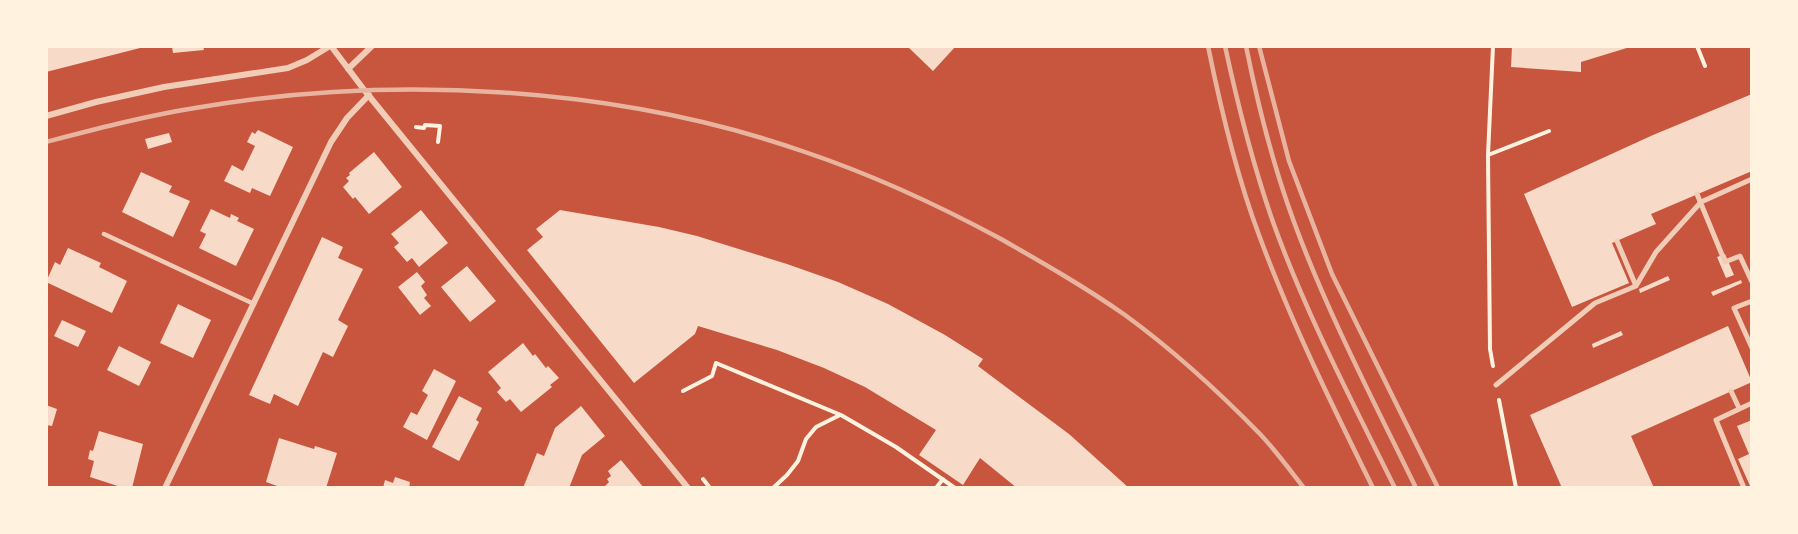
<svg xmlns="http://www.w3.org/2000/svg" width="1798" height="534" viewBox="0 0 1798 534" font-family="Lato,sans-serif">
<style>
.building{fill:#f7dbc8}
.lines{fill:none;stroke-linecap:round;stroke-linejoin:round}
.path{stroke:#fff3e0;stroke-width:4}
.service{stroke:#f1ccb7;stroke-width:4.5}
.pedestrian{stroke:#f1ccb7;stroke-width:5}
.minor{stroke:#f1ccb7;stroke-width:6}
.rail{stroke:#e9b49f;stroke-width:4.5}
</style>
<rect width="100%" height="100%" fill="#c8553d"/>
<path class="building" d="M46,46H144V47L46,72Z
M172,46H203L204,50L173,53Z
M907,46H956L933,71Z
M1512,46H1630V47L1581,62V72L1511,67Z
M1752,94V171L1651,214L1656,224L1612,243L1629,283L1572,307L1524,194L1653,135Z
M258,130L293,147L270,196L252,188L250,193L224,181L232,165L243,171L255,146L247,142L252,132L255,134Z
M169,133L172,142L148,149L145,139Z
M374,152L402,187L369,214L355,197L353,199L343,187L349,181L346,178L350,175L349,173Z
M141,172L172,186L169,192L190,201L173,237L122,212Z
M211,209L230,218L231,214L239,218L237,221L254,229L236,266L199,248L206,234L200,231Z
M421,210L448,243L419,267L412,258L407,262L394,247L399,243L391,234Z
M560,210L659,227L697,236L787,264L838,282L888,304L945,335L983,359L978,366L1069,434L1129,488H1017L980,458L963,485L919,455L936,430L865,387L824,368L777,350L698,326L695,334L634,383L527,250L543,237L536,229Z
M322,237L343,247L338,258L363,269L338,320L348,326L333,357L323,352L298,406L274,394L270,404L249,395Z
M68,248L101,263L99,267L127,281L112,313L46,282L55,262L60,265Z
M1725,254L1734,275L1726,278L1717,257Z
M467,266L496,301L470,322L441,287Z
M417,272L425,282L421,286L427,295L424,298L431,306L420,315L398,287Z
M1668,276L1670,280L1640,293L1639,289Z
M1741,280L1742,283L1713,296L1711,292Z
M178,304L211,320L193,358L160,343Z
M62,320L86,331L78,347L54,336Z
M1728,326L1752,382L1631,436L1654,488H1562L1530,415Z
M1621,331L1623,335L1593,348L1592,344Z
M523,343L533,356L535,354L546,368L548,366L559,378L550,385L552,387L521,412L510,399L506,402L497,392L501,388L488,372Z
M119,346L151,362L139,386L107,370Z
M434,369L456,381L427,440L403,427L411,412L417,415L428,395L422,391Z
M459,396L482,408L476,420L479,422L459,461L432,447Z
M46,405L57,409L52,426L46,425Z
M581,406L605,436L582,455L569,488H523L537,453L544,456L555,428Z
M1752,420V488H1751L1738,459L1749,454L1737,426Z
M99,431L143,444L132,488H124L90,477L94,461L88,459L90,450L93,451Z
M279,438L314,449L315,446L337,453L326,488H283L266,482Z
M621,460L644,488H603L609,482L607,479L611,476L608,471Z
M395,477L410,482L409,488H383L385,480L393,483Z"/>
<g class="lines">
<path class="path" d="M1697,46L1705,66
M416,127L424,128L425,125L440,126L438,142
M1488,155L1549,131
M1493,366L1490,349L1488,155L1493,46
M683,391L712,376L716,363L841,415L896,447L955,488
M1499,400L1516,488
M703,479L710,488
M773,488L787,475L798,461L806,439L816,427L840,415
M936,488L943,479"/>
<path class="service" d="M104,234L254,304"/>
<path class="pedestrian" d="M1697,194L1725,262L1740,256L1752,282
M1617,241L1636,286
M1752,301L1734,308L1752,348
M1496,385L1595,303L1636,286L1656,252L1701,202L1752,179
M1731,391L1739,408
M1744,488L1716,420L1752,403"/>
<path class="minor" d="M331,46L365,91L688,488
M348,69L372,46
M46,116L96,102L164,87L288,68L307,60L330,46
M165,488L331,142L347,118L369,95"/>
<path class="rail" d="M1208,46C1221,110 1236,174 1259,235C1291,322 1332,405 1373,488
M1225,46C1238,106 1253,165 1273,222C1306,314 1352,401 1395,488
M1246,46C1258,106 1273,165 1294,222C1328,314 1373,400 1416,488
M1259,46L1289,161L1332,274L1438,488
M46,142C96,129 145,116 195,108C392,74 616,86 805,152C873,175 938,205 1001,239C1043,263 1085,287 1125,315C1173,350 1218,391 1260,434C1276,451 1290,470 1304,488"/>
</g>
<rect width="1798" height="534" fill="none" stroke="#fff3e0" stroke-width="96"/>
</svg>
